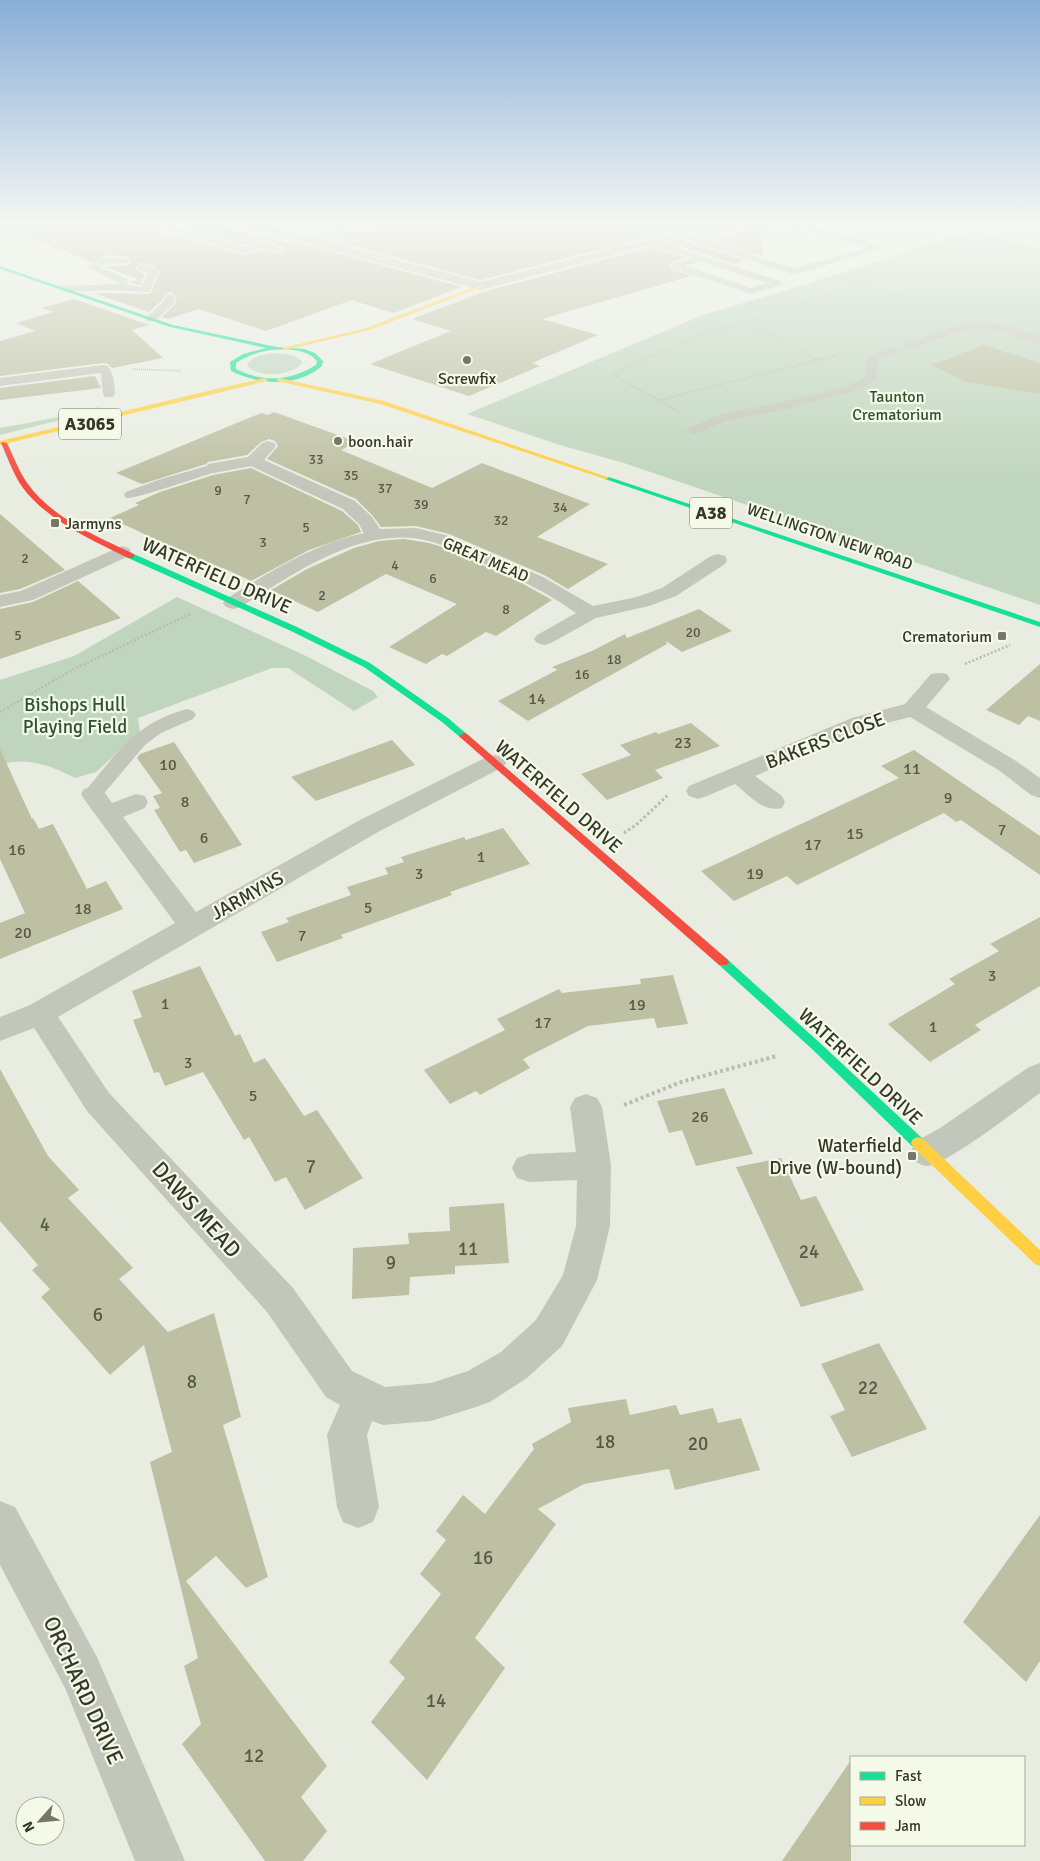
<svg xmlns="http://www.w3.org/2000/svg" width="1040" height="1861" viewBox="0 0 1040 1861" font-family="Signika,sans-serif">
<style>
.green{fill:#bfd5bd}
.building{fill:#bec0a3}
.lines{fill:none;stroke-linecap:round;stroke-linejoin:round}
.path-far4{stroke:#b9bdb1;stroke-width:1;stroke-dasharray:1 1;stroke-linecap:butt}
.path-far3{stroke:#b9bdb1;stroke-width:2;stroke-dasharray:1 1;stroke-linecap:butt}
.path-far2{stroke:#b9bdb1;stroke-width:2.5;stroke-dasharray:2 2;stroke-linecap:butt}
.path-far1{stroke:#b9bdb1;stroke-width:3;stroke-dasharray:2.5 2.5;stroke-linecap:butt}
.path{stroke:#b9bdb1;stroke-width:4;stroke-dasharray:3 3;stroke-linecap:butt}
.lane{fill:#c3c6ba;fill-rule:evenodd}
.street{fill:#c3c6ba;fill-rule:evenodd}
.fast{fill:#16e098;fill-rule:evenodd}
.slow{fill:#ffcf43;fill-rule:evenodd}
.jam{fill:#f24e42;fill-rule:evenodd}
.poi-dot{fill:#747769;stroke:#f4f9e8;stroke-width:2}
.labels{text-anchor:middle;stroke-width:4.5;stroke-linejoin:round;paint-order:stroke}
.far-number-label{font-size:14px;fill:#575947}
.far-poi-label{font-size:16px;fill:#353728;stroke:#f4f9e8;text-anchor:start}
.far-park-label{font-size:16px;fill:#2c5432;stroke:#f4f9e8}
.far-street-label{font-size:16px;fill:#353728;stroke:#f4f9e8}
.number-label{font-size:16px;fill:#575947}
.shield{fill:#f4f9e8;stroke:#6e7162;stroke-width:1}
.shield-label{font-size:18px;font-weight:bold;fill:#353728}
.street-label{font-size:19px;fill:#353728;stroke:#f4f9e8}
.park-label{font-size:19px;fill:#2c5432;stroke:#f4f9e8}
.poi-label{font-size:19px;fill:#353728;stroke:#f4f9e8;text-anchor:end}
.near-number-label{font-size:19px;fill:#575947}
.near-street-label{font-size:22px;fill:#353728;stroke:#f4f9e8}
</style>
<rect width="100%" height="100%" fill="#e9ede1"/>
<path class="green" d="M973,230L1040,249V605L624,463L563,446L467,414L703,315L807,284Z
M276,353L292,355L301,360L302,363C292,376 257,379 247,365C253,355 265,354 276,353Z
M100,407L97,411L0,435V428L49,419Z
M177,597L304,655L373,691L378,697L354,711L288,668H272L138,718L140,732L96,772L75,778C51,766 27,756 0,765V680L74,656Z"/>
<path class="building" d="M0,223H160L165,236L172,234L243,255L265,250L279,254L285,250L284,247L266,240L244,245L188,229L214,223L291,244L296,242L462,287L393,313L352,300L266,331L199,309L168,319L162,317L174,305L177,298L171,292L166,293L162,300L149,312L93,293L150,294L160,272L152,265L143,263L137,264L136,270L145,274L140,285L129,283L138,279L105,267L128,265L130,263L128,257L107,255L92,262L0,227Z
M391,223H689L675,230L481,280L338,242L341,241V236L334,230L344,228L364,232Z
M707,223H737L698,235L694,234L700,231Z
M760,230L763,255L761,256L713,240L739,232Z
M681,239L693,244L745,260L734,264L667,242Z
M651,247L686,258L671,262L670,268L691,276L542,319L598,335L532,363L540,366L469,396L370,364L451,331L412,319L486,291Z
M74,299L149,325L132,330L163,358L112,368L108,364L103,363L0,376V341L35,331L16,323L53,312L42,308Z
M984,345L1040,363V394L966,382L932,365Z
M95,376L101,388L0,400V388Z
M274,412L357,442L341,450L432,488L482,463L590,504L537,537L608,564L568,589L544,575L449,534L416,526L381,527L373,516L356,499L267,459L278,446L275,441L269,439L261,442L247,455L208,462L206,464L142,484L116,473L261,413L268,415Z
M251,468L342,511L358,525L361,532L309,550L251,581L223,568L215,572L177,555L183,552L110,518L139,505L135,503L160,492L213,475Z
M0,514L65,570L20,589L0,593Z
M404,539L429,543L442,547L518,581L552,600L496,636L486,632L447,656L442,654L426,664L389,647L457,604L386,574L318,612L271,590L307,569L354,548L379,541Z
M78,581L121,618L0,659V609L33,602Z
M699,609L732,631L682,652L666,641L667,644L528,721L498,701L557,670L552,667L592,651L625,634L627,638Z
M1040,664V721L1028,716L1019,725L986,710Z
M691,723L720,746L655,770L663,778L607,800L581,774L631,755L620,745L656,732L658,734Z
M392,740L415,765L316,801L291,777Z
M174,742L242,845L194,863L186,850L180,852L154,810L160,808L153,796L162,793L137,758L140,754Z
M0,749L32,819L33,818L39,829L53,824L87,889L106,881L123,909L0,959V923L25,913L0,859Z
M914,750L1040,836V875L961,820L956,822L944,813L797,885L787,876L734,901L701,871L899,778L881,766Z
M503,828L530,864L450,892L452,895L341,935L343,938L277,962L261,932L289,922L286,918L351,895L347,887L388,874L385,868L404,862L401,857L464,837L466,840Z
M1040,917V986L975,1025L981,1030L930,1062L888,1024L955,984L949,979L999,951L990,944Z
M200,966L235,1036L240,1034L254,1063L265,1058L304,1116L317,1110L363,1178L305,1210L286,1177L275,1182L249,1137L244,1140L203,1072L165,1086L159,1072L154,1073L133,1020L142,1017L132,991Z
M673,975L688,1024L657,1028L654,1018L588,1026L523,1059L530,1068L480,1095L476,1091L450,1104L424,1070L505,1030L497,1019L559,989L562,993L641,984L640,979Z
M0,1069L48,1156L79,1190L68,1198L133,1268L119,1279L168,1332L214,1313L241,1417L223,1425L268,1577L246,1588L216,1556L186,1581L327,1766L301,1797L327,1831L303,1861H265L182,1744L201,1724L184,1666L198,1658L150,1462L172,1452L144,1345L110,1375L41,1297L50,1289L32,1270L38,1265L0,1221Z
M724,1088L753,1154L696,1166L682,1130L669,1133L657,1101Z
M781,1158L801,1200L816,1196L864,1290L801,1307L736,1167Z
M504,1203L509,1263L455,1266V1274L410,1277L409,1295L352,1299L353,1248L409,1244L408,1233L450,1231L449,1207Z
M879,1343L927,1429L852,1457L830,1416L845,1410L821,1364Z
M626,1399L630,1415L676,1405L680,1415L713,1408L718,1423L741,1418L760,1470L675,1490L669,1469L584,1484L538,1509L556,1524L475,1638L505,1668L427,1780L371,1722L405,1678L389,1662L441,1594L420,1574L446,1540L436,1531L463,1495L485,1514L534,1449L532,1444L571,1422L568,1408Z
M1040,1515V1661L1026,1682L963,1622Z
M851,1760V1861H782Z"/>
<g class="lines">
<path class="path-far4" d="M947,223L979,233
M896,264L977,235L1040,252
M850,280L937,308
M1017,305L1040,297
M745,323L812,356
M652,356L712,330L748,322L860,285
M832,356L846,353"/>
<path class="path-far3" d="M654,355L614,373L622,380L678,411
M809,355L819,360
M133,369L181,371
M660,400L837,355"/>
<path class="path-far2" d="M965,664L1010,645
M0,712L76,668L190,614"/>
<path class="path-far1" d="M624,833L636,825L668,795"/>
<path class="path" d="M624,1105L681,1082L777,1056"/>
<path class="lane" d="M162,223H171V225L175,227L244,247L265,242L283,249L278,252L265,248L244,253L169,231L163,228Z
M334,223H353L332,229L331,231L339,236V240L321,246L318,245V241L329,237L321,232L326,225Z
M745,223H798L867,241L880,249L804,272L792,274L694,242L675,234L680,231L698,237ZM786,226L861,245L867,248L793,268L707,240L739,230Z
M651,239L781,281L782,283L781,285L751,294L672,268V264L692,258L648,244L646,242ZM701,262L767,283L751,288L685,266Z
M108,257L128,259V263H108L99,267L126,278L128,285L141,287L148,273L138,269V265C144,263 154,267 158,272L149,292L112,290L65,292L60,289L65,286L118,284L117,282L88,268L96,261Z
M170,294L175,297L173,304L155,321H147L146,319L147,317L164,301L166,295Z
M975,322C998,321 1019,330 1040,337V344C1024,340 1008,332 992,329C962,325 937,342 909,349L903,346L905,344L942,330Z
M893,348L899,351L897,353L878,359L876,380L861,389L784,410L726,421L693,435L687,431L688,428C699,424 709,418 720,415C768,402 819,399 865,378V362L870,355Z
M103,365C115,369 114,384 115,394L113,397H105L103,394L101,374L97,369Z
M214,464L221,468L219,471C204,475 134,500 126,498L124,495L126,492L161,479Z
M187,709L193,711L196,715L193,719L161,733L145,745L100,798L93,800L86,798L83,794L86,790C117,753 137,722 187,709Z"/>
<path class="street" d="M238,223H257L481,282L676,232L694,223H705L699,230L684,236L481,290L239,225Z
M103,365L108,366L110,369L108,372L0,386V378Z
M268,441L274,443L276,446L264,460L355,501L372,517L380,529L416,528L449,536L543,577L593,606L637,597L662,588L711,556L718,554L725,556L727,560L725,564L676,596L649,606L596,618L551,643L544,645L537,643L534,639L537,635L576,613C547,592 515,577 482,563C465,556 447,546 429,541C361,524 295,574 240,607L233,609L226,607L223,603L226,599C270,572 313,544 364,533L359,524L343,509L251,466L214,473L208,472L206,468L208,464L248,457L262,443Z
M122,546L129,548L131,552L129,556L33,600L0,607V595L21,591Z
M939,673L947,674L950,679L926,707L1016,761L1040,778V798L1031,795L1000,771L910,717L868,728L755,776L782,796L785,802L782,808C763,813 749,795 735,784L707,796L698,799L689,796L686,791L689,786L852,718L905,704L931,674Z
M495,755L503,757L507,762L503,767L378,832L58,1017L109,1093L293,1288L352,1371L385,1387L431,1383L468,1371L501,1352L536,1320L563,1275L576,1226L577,1180L529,1182L517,1178L512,1168L517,1158L529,1154L576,1152L570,1107L575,1098L586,1094L597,1098L602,1107L611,1165L610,1226L597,1280L562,1346L527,1378L490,1402L476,1407L431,1421L383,1425L372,1421L367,1435L379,1507L373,1522L358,1528L343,1522L337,1507L327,1435L340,1405L326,1397L267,1312L87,1111L34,1028L0,1041V1017L30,1005L175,923L84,799L81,794L84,789C101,784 103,790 112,803L136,794L145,796L148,802L145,808L123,817L196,912L360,820L487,757Z
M1040,1063V1093C1022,1106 944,1167 926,1166C923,1166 919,1163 915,1162L911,1152L915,1142L940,1128L1029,1067Z
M0,1501L15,1507L97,1657L185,1861H135L65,1688L0,1565Z"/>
<path class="fast" d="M0,266L173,325L277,347L304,349L315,353L323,361L322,366C296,388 260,385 231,371L230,362L243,354L266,348L170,327L0,269ZM271,350C287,349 306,348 317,361L316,365C290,381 264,383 236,369V363C247,356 258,352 271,350Z
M605,477H609L1040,622V627L605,479Z
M128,554H134L297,627L370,663L448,718L469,736L467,738H461L442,722L364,667L291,631L128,558Z
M723,958L727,959L820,1043L923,1139L925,1143L923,1147L918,1149L913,1147L812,1049L719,965L717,962L719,959Z"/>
<path class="slow" d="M479,285L484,286L370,330L285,350L282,348L366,328Z
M265,378L268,380L267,381L0,445V441L199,393Z
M279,378L384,401L610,478L605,479L380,404L277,381L276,380Z
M918,1137L923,1139L1040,1250V1266L1035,1264L913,1147L911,1143L913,1139Z"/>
<path class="jam" d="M2,442L7,443C14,457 19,472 28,484C52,518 98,537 134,554V558H128C92,540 48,521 23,488C13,474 8,458 1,443Z
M464,733L467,734L727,959L729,962L727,965H719L461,738L459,736Z"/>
</g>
<linearGradient id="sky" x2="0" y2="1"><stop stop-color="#89aed7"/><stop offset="0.46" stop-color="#f5f7f2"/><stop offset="1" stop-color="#f5f7f2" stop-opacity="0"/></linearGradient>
<rect width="1040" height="484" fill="url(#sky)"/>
<g class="poi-dot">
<circle cx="467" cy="360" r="5"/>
<circle cx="338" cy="441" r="5"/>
<rect x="50" y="518" width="10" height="10" rx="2.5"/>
<rect x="997" y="631" width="10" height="10" rx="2.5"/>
<rect x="907" y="1151" width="10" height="10" rx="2.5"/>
</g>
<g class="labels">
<g class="far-number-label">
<text x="316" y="464">33</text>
<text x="351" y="480">35</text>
<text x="385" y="493">37</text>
<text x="218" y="495">9</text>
<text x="247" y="504">7</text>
<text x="421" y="509">39</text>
<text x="560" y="512">34</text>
<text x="501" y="525">32</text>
<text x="306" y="532">5</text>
<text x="263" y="547">3</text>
<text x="25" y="563">2</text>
<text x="395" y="570">4</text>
<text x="433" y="583">6</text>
<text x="322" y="600">2</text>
<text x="506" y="614">8</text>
<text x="693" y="637">20</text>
<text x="18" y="640">5</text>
<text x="614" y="664">18</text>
<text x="582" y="679">16</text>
</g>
<g class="far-poi-label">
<text x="467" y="384" text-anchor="middle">Screwfix</text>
<text x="348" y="447">boon.hair</text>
<text x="65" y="529">Jarmyns</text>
<text x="992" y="642" text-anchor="end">Crematorium</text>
</g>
<g class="far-park-label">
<text x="897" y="402">Taunton<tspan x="897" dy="18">Crematorium</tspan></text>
</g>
<g class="far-street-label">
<text transform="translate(830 536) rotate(19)" y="6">WELLINGTON NEW ROAD</text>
<text transform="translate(486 559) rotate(23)" y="6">GREAT MEAD</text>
</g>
<g class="number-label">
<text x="537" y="704">14</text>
<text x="683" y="748">23</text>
<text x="168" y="770">10</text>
<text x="912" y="774">11</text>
<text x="948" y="803">9</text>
<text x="185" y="807">8</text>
<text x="1002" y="835">7</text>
<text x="855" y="839">15</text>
<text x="204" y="843">6</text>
<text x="813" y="850">17</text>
<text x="17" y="855">16</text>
<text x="481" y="862">1</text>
<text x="419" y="879">3</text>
<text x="755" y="879">19</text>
<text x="368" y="913">5</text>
<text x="83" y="914">18</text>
<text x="23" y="938">20</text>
<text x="302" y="941">7</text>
<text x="992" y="981">3</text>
<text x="165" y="1009">1</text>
<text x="637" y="1010">19</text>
<text x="543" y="1028">17</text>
<text x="933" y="1032">1</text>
<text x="188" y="1068">3</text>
<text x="253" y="1101">5</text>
<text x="700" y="1122">26</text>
</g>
<g class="shield">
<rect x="59" y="408.5" width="62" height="31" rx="4"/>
<rect x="690" y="497.5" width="42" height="31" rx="4"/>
</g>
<g class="shield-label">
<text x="90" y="430">A3065</text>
<text x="711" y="519">A38</text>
</g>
<g class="street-label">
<text transform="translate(217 575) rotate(24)" y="7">WATERFIELD DRIVE</text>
<text transform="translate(825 740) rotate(-21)" y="7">BAKERS CLOSE</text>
<text transform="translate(559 796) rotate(41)" y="7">WATERFIELD DRIVE</text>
<text transform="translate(247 895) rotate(-29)" y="7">JARMYNS</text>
<text transform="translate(861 1066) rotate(43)" y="7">WATERFIELD DRIVE</text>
</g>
<g class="park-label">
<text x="75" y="711">Bishops Hull<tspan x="75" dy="22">Playing Field</tspan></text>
</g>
<g class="poi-label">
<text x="902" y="1152">Waterfield<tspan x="902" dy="22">Drive (W-bound)</tspan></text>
</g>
<g class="near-number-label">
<text x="311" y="1173">7</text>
<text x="45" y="1231">4</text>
<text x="468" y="1255">11</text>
<text x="809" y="1258">24</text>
<text x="391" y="1269">9</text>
<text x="98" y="1321">6</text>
<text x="192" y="1388">8</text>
<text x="868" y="1394">22</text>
<text x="605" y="1448">18</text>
<text x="698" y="1450">20</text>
<text x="483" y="1564">16</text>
<text x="436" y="1707">14</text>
<text x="254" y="1762">12</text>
</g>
<g class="near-street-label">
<text transform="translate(197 1209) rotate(48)" y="8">DAWS MEAD</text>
<text transform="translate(84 1690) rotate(65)" y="8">ORCHARD DRIVE</text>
</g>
</g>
<rect x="850" y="1756" width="175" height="90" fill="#f4f9e8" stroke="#a8ab9b"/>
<rect x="860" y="1772" width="25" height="8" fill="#16e098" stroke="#a8ab9b"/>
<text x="895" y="1781" font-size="15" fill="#353728">Fast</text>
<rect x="860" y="1797" width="25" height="8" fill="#ffcf43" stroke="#a8ab9b"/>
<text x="895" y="1806" font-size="15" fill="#353728">Slow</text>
<rect x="860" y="1822" width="25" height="8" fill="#f24e42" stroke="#a8ab9b"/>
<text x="895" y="1831" font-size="15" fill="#353728">Jam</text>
<g transform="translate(40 1821) rotate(243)"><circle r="24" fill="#f4f9e8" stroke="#a8ab9b"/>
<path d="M0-4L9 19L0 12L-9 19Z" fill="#747769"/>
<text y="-8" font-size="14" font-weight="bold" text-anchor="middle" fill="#353728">N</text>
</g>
</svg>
